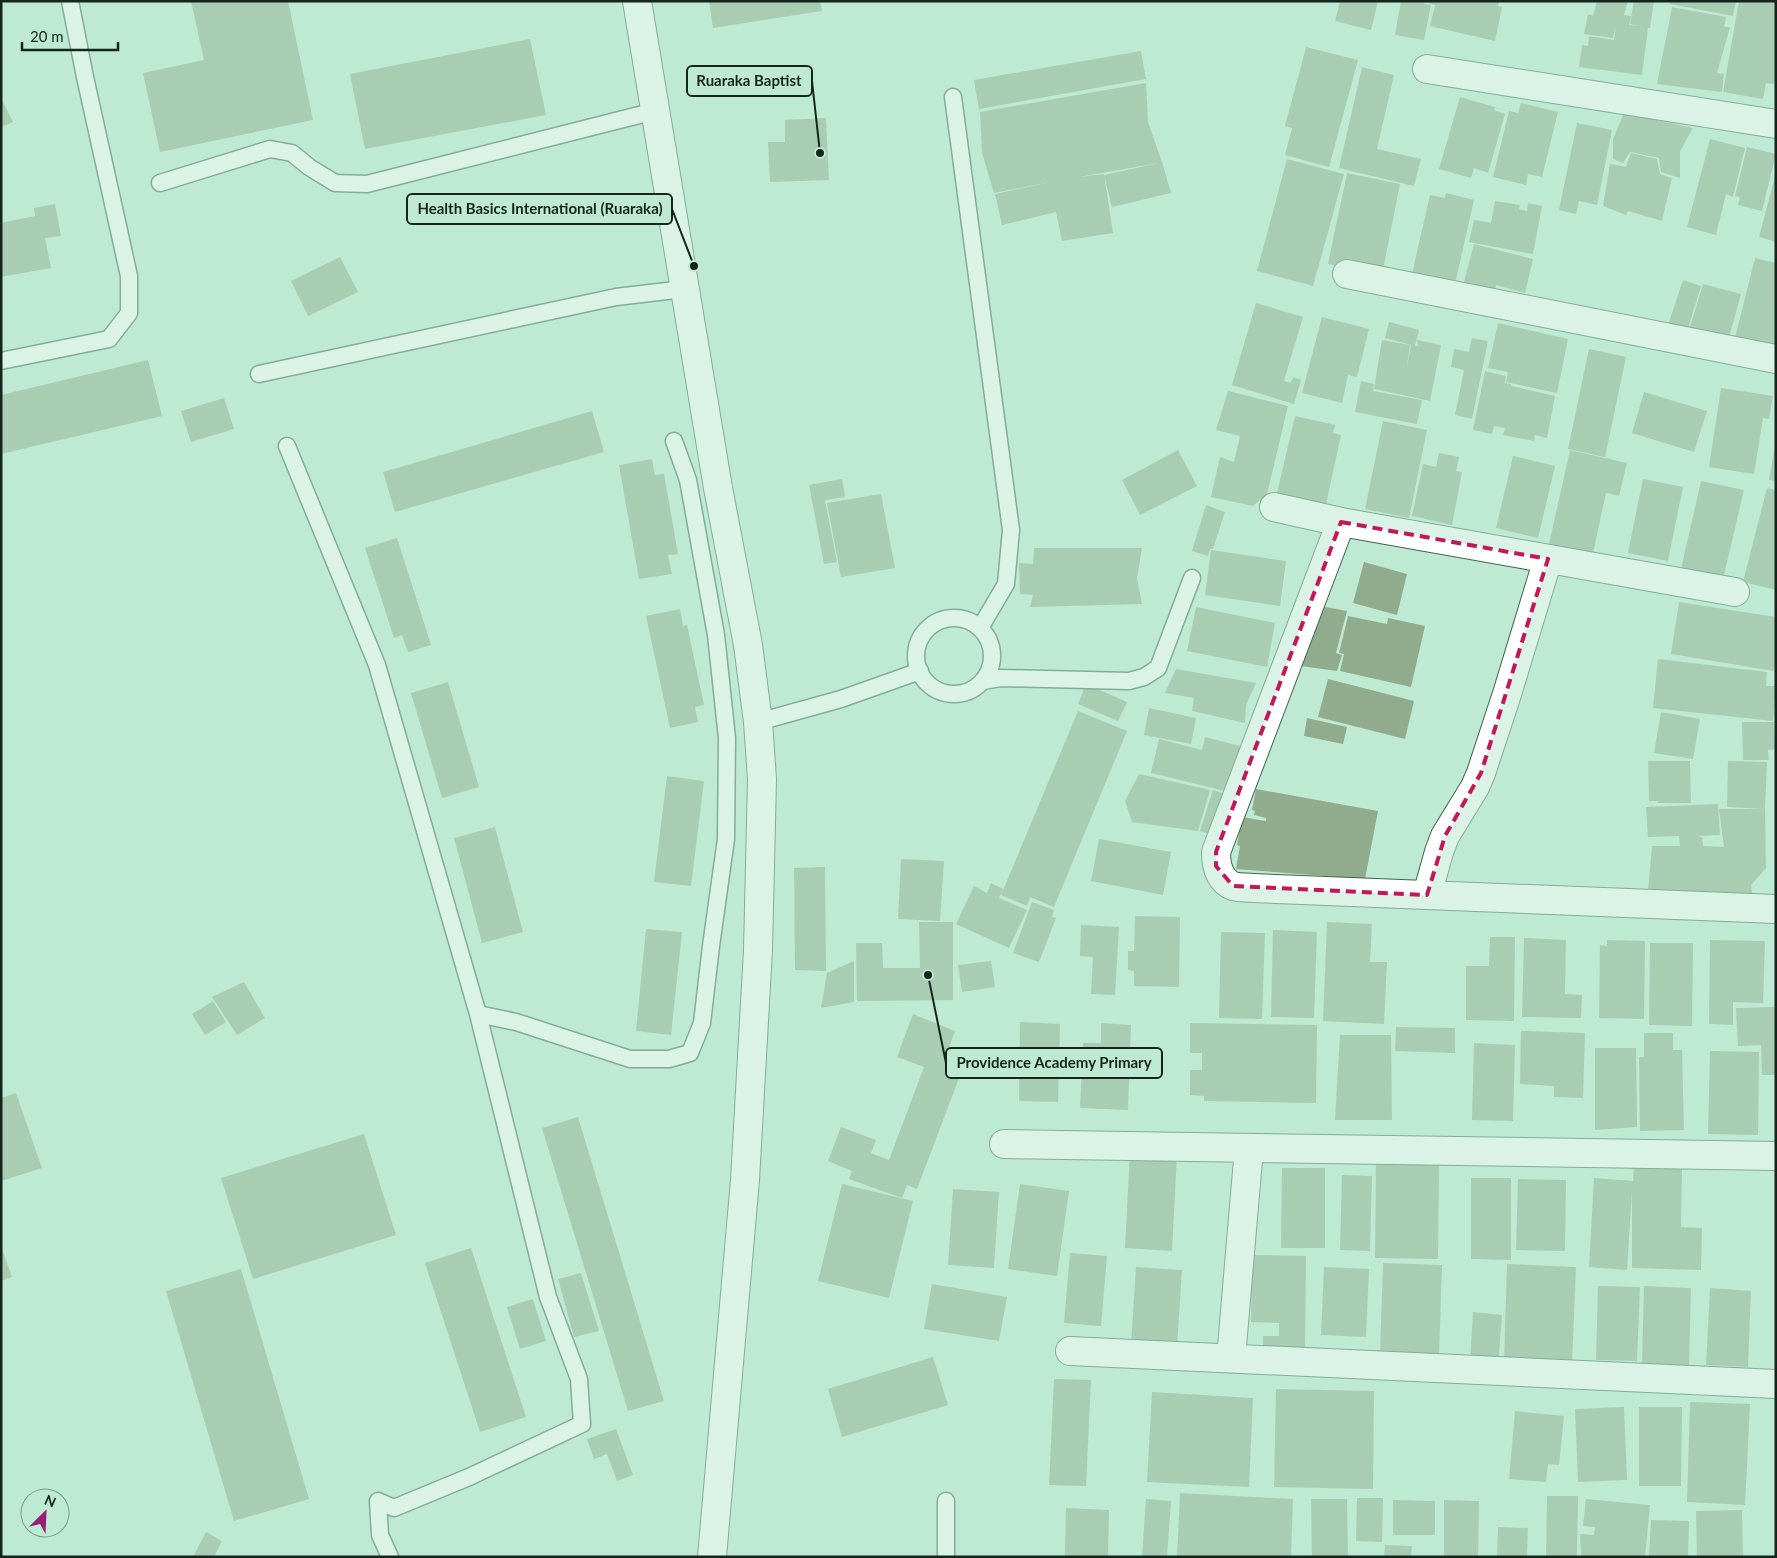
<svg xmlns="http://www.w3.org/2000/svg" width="1777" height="1558" viewBox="0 0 1777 1558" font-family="Lato,sans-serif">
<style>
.building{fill:#91ac8d}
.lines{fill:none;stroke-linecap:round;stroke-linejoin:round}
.lane-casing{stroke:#3d6451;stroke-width:19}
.street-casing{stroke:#3d6451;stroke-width:30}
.lane{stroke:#fff;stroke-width:16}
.street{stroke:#fff;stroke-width:28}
.marked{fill:none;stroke:#c2185b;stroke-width:4;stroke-dasharray:10 6;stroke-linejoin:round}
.leader{fill:none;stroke:#15251d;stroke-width:2}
.callout-dot{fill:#15251d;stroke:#bee9d2;stroke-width:2}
.callout{fill:#bee9d2;stroke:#15251d;stroke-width:2}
.callout-label{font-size:15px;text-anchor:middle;font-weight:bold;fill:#15251d}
</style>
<rect width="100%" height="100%" fill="#bee9d2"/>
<path class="building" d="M191,1H288L313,120L160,152L143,73L204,60Z
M709,1H820L822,11L713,28Z
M1340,1H1378L1371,30L1335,21Z
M1401,1H1499L1498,6L1502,7L1495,41L1430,26L1435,5L1425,2L1424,4L1431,5L1424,40L1395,35Z
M1597,1H1628L1624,15L1631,16L1629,25L1638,26L1630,24L1634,1H1654L1650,28H1648L1642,75L1579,67L1582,45L1588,46L1589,36L1614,40L1616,25L1613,38L1584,34L1588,14L1593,16Z
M1671,1H1736L1733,16L1670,4Z
M1739,1H1776V74L1774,84L1766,83L1763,99L1723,92Z
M1672,7L1726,17L1724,27H1730L1717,73L1724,74L1722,92L1657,84Z
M530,39L546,115L365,149L350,74Z
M1306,47L1358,60L1329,167L1285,155L1292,128L1285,126Z
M1141,51L1146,79L979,109L974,80Z
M1362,67L1394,75L1377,149L1421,159L1414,186L1339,168Z
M1146,83L1148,122L1162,162L1171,193L1112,207L1104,175L1159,163L1079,177L1104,174L1113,233L1062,241L1056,212L1002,225L995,194L1051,182L994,193L982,153L980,112Z
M1460,97L1495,107L1494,110L1505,114L1488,173L1474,168L1471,178L1439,169Z
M1,98L13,122L1,127Z
M1521,103L1558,112L1542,177L1528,174L1526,185L1493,177L1509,111L1518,113Z
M1624,113L1693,128L1680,151V178L1661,172L1659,158L1630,152L1623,163L1613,159V139Z
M826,118L829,180L770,182L768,142H785V120Z
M1577,123L1612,130L1597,205L1579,201L1576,214L1559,210Z
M1710,139L1745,148L1733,197L1726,194L1716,235L1687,227Z
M1747,147L1776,154L1762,211L1738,205L1740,197L1735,196Z
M1631,153L1657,159L1660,174L1672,178L1662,221L1628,211L1626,215L1603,206L1610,164L1626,167Z
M1287,159L1344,174L1313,286L1257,271Z
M1347,173L1400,184L1382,275L1328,264Z
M1775,176H1776V242L1759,237Z
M1446,193L1474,200L1455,284L1412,274L1430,195L1445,198Z
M1495,201L1520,205L1519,209L1527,211L1528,203L1542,206L1533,254L1469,242L1474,220L1491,223Z
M55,204L61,236L45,238L51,268L1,277V223L35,216L34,208Z
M1474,244L1533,259L1525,293L1496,285L1495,290L1464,282Z
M340,257L358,292L308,316L291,281Z
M1755,258L1776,263V345L1763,342L1762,345L1735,338Z
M1683,280L1701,286L1688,328L1676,332L1667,328Z
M1703,284L1741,294L1728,341L1689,330Z
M1256,303L1303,317L1284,381L1291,383L1293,377L1301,380L1294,404L1232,385Z
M1322,317L1369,329L1357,377L1348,375L1342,403L1302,393Z
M1389,322L1419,330L1415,346L1385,338Z
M1498,323L1568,339L1557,393L1506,382L1508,372L1488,368Z
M1472,338L1488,341L1472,419L1455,415L1464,370L1451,367L1454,349L1469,352Z
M1382,340L1410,345L1407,367L1411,345L1418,346L1417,340L1441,345L1430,401L1374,389Z
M1589,349L1626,357L1605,457L1568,449Z
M148,360L162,416L1,454V395Z
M1485,371L1506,376L1505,383L1511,384V386L1555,396L1547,438L1535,435L1534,441L1503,435L1505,428L1494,426L1492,434L1473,430Z
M1361,381L1374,384L1373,391L1422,400L1417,424L1355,412Z
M1721,388L1773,396L1769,419L1763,418L1754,474L1709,467Z
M1228,391L1288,406L1267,494L1253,506L1211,497L1220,457L1234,462L1240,436L1216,430Z
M1644,392L1707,411L1694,452L1632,433Z
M224,398L234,429L191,442L181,411Z
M592,411L604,452L395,512L383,472Z
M1295,416L1335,425L1333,433L1341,435L1326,504L1277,493Z
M1383,421L1427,430L1409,518L1365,509Z
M1775,445H1776V481L1769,480Z
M1178,450L1197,486L1140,515L1122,480Z
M1570,450L1627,463L1619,496L1606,493L1593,553L1549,544Z
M1439,453L1459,457L1456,471L1462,472L1452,525L1412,516L1423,464L1436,467Z
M1513,456L1555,466L1538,538L1496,528Z
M652,459L655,475L664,474L678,554L668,555L672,574L639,579L619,465Z
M842,479L845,497L825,500L837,562L824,564L809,485Z
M1643,479L1683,487L1668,561L1628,553Z
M1701,481L1744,490L1723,579L1681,569Z
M1767,488L1776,490V590L1743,582Z
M881,494L895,568L841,577L827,503Z
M1206,505L1225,512L1213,549H1210L1208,556L1192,551Z
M397,538L431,645L408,652L402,635L394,638L365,548Z
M1034,548H1142L1137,578L1142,604L1030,607L1033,595L1020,594L1019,563L1033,564Z
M1211,550L1286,561L1280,606L1205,595Z
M1364,562L1407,574L1397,615L1353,603Z
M1679,602L1776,617V661L1774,671L1671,654Z
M1320,606L1347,611L1336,653L1342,655L1337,671L1301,666Z
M1196,607L1275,623L1267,667L1187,651Z
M680,609L683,626L687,625L704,705L695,707L698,722L670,728L646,616Z
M1348,616L1387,624L1388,618L1425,626L1411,687L1340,671L1344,654L1339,653Z
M1658,659L1767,672L1766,686H1776L1773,721L1653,708Z
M1176,669L1256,683L1246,705L1245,723L1192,711L1194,698L1165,693Z
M1328,679L1414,701L1405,739L1318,717Z
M448,682L479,787L442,798L411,693Z
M1086,684L1127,702L1118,721L1078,704Z
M1149,708L1196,718L1191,744L1144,735Z
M1078,711L1127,731L1054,907L1030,897L1027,906L1001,895Z
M1661,712L1700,719L1693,759L1654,753Z
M1307,718L1347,727L1343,744L1304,736Z
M1742,722H1774L1775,749L1768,750L1769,760H1743Z
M1205,737L1240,746L1229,792L1151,773L1159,739L1202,750Z
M1648,761H1690L1691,803H1658V801H1649Z
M1728,761L1767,762L1765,809L1766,868L1751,885L1753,899L1648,891L1652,846H1680L1679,836L1648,837L1646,807L1718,804L1720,835L1698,836L1702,837L1703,846L1724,847L1719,809H1763L1727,807Z
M1139,774L1210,790L1198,831L1132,822L1125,801Z
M667,776L704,781L691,886L654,882Z
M1256,789L1378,811L1365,879L1236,869L1240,846L1237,845L1242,817L1266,821V818L1254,815L1255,811L1252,810Z
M1213,790L1234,797L1218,837L1200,831Z
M495,827L523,932L482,943L454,838Z
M1099,839L1171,852L1163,895L1091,881Z
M901,859L944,861L940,921L898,919Z
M825,867L826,971L795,970L794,868Z
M991,883L1003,889L999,898L1027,910L1009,948L956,924L974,886L987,893Z
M1032,902L1054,910L1052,917L1056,918L1039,962L1013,953Z
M1135,916L1180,917L1179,987L1134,986V971L1128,970V951H1134Z
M919,922H953V1000L857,1001L856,943H882L883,968H920Z
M1327,922L1372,924L1370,962H1387L1384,1024L1323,1021Z
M1081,925L1119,927L1115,995L1091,994L1093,957L1080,956Z
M646,929L682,932L671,1035L636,1031Z
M1273,930L1317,932L1314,1018L1271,1017Z
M1221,932L1265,933L1262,1019L1219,1018Z
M1490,937H1515L1514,1021L1466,1020V966H1489Z
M1524,938L1566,940L1565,994L1582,995L1581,1018L1522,1017Z
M1607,940L1645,941L1644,1019L1599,1018L1600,945L1607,946Z
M1710,940L1765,941L1763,1003L1733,1002V1025L1709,1024Z
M1650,943H1693L1692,1026L1649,1025Z
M854,961V1002L821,1008L827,973Z
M991,961L995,987L962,992L958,965Z
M244,982L265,1018L237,1035L212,997Z
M213,1001L226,1022L205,1035L192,1014Z
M1776,1007V1075H1762L1761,1045L1738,1046L1736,1008Z
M913,1014L955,1031L945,1059L964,1065L917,1189L907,1185L902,1198L849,1179L852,1171L828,1161L841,1127L876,1140L871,1153L889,1160L924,1067L897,1057Z
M1020,1022L1060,1024L1058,1102L1019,1101Z
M1101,1023L1131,1025L1128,1110L1080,1108L1083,1043H1101Z
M1190,1023L1317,1025L1316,1103L1204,1101V1096L1190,1095V1070H1202V1053H1190Z
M1396,1027L1455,1028V1053L1395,1051Z
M1521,1031L1585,1033L1583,1098L1554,1097V1086L1520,1084Z
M1644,1033H1673V1050H1682L1684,1130L1640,1131L1639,1057H1644Z
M1340,1035H1391L1392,1120H1335Z
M1474,1043L1515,1045L1513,1121L1472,1120Z
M1595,1048H1636L1637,1127L1595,1130Z
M1710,1051L1759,1052L1758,1135L1708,1134Z
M16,1093L42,1168L1,1181V1098Z
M578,1117L664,1401L628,1411L542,1128Z
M364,1134L396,1235L253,1279L221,1178Z
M1130,1151L1177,1154L1172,1251L1125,1248Z
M1376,1161L1439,1162L1438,1259L1375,1258Z
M1634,1166L1682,1168L1681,1227L1702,1228L1701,1270L1632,1268V1191L1627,1270L1589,1267L1594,1178L1633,1181Z
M1282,1168H1325V1248H1281Z
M1342,1175L1372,1176L1370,1251L1340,1250Z
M1471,1178H1511V1260L1471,1259Z
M1518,1179L1566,1180L1565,1251L1516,1250Z
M842,1184L913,1201L889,1298L818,1281Z
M1020,1184L1069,1191L1057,1276L1008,1269Z
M953,1189L999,1192L994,1268L948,1265Z
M1,1246L12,1277L1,1281Z
M471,1248L526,1417L480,1432L425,1263Z
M1070,1253L1107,1256L1101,1326L1064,1323Z
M1252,1255L1306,1256L1305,1357H1263V1336H1279V1323L1251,1322Z
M1383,1263L1442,1265L1439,1358L1380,1356Z
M1507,1264L1576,1267L1572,1364L1504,1362Z
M1136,1267L1182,1270L1177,1347L1131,1344Z
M1324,1267L1369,1269L1366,1337L1321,1335Z
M241,1269L309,1499L234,1521L166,1291Z
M581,1273L599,1331L574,1337L558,1279Z
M932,1284L1007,1297L999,1341L924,1329Z
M1598,1286L1640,1287L1637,1361L1596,1360Z
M1644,1286L1691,1288L1689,1366L1642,1364Z
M1710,1288L1751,1291L1748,1367L1706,1365Z
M533,1299L546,1341L520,1349L507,1307Z
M1473,1312L1502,1315L1498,1365L1470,1363Z
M933,1357L948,1405L842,1437L828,1389Z
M1054,1379L1091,1380L1086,1486L1049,1485Z
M1276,1389L1374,1391L1373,1489L1274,1487Z
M1152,1392L1253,1398L1249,1487L1147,1482Z
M1690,1402L1750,1404L1745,1505L1687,1502Z
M1624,1407L1627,1480L1578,1482L1575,1409Z
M1639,1407H1682L1681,1486H1639Z
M1515,1411L1564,1416L1559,1465L1548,1464L1546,1482L1509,1479Z
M616,1429L633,1475L617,1481L607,1454L594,1459L587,1439Z
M1180,1493L1293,1499L1291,1557H1177Z
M1547,1496H1578L1577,1557L1546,1556Z
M1357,1498H1383L1382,1542L1356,1541Z
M1146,1499L1171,1501L1167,1557H1142Z
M1311,1499H1347L1348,1557H1312Z
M1586,1499L1650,1505L1645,1557H1581L1580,1534L1594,1535L1595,1527L1583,1526Z
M1393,1500L1435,1501V1535H1393Z
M1444,1500L1479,1501L1478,1557H1444Z
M1066,1508L1109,1510L1108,1557H1065Z
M1742,1510L1743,1557H1697L1696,1511Z
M1651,1520L1689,1521L1688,1557H1649Z
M1498,1527L1528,1528L1527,1557H1497Z
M206,1532L222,1541L214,1557H193Z
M1385,1545L1412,1546L1411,1557H1384Z"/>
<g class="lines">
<g class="lane-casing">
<path id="lane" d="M953,97L1011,530L1006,584L980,628
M160,183L270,149L292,153L309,167L335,183L367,184L655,111
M1,361L109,339L129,313V276L85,77L70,1
M259,374L616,297L684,289
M287,446L377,665L478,1014L548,1297L579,1379L582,1424L469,1477L394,1508L378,1501L380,1535L390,1557
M916 656a38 38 0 1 1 76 0a38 38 0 1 1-76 0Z
M983,681L1001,678L1129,681L1144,677L1158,668L1192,578
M758,722L841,699L920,671
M478,1014L516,1022L630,1059H669L690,1053L702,1023L711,946L726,839L727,738L716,635L688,480L674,441
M946,1557V1501"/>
</g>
<g class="street-casing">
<path id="street" d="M637,1L718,488L748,645L758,722L762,779L758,950L745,1180L712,1557
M1427,69L1776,124
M1347,274L1776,359
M1274,507L1341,522L1735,592
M1341,522L1216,852C1216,865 1219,880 1233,886C1239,888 1247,887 1253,888L1776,909
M1427,895L1439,852L1445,836L1475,787L1481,773L1507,694L1548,559
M1004,1144L1776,1156
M1070,1351L1776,1384
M1231,1358L1249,1148"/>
</g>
<use href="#lane" class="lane"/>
<use href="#street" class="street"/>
</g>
<path d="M0 0H1777V1558H0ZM1341,522L1548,559L1481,773L1445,836L1427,895L1233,886L1216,866V852Z" fill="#bee9d2" fill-opacity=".55" fill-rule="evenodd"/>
<path class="marked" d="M1341,522L1548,559L1481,773L1445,836L1427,895L1233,886L1216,866V852Z"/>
<path class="leader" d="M820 153L812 81M694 266L672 209M928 975L946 1063"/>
<g class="callout-dot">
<circle cx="820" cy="153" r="5"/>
<circle cx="694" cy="266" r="5"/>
<circle cx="928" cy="975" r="5"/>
</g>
<g class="callout">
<rect x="687" y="66" width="125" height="30" rx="5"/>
<rect x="407" y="194" width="265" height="30" rx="5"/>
<rect x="946" y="1048" width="216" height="30" rx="5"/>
</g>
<g class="callout-label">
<text x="749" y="86">Ruaraka Baptist</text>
<text x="540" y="214">Health Basics International (Ruaraka)</text>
<text x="1054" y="1068">Providence Academy Primary</text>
</g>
<rect width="1777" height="1558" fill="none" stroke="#15251d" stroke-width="5"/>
<g transform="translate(45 1513) rotate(24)"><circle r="24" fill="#bee9d2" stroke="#7a9b8a"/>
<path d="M0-4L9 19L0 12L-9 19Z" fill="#981d77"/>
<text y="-8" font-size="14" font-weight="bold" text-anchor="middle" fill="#15251d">N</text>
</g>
<path d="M22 42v8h96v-8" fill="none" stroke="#15251d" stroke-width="2.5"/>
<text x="30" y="42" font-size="15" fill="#15251d" stroke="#bee9d2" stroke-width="4" paint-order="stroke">20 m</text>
</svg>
